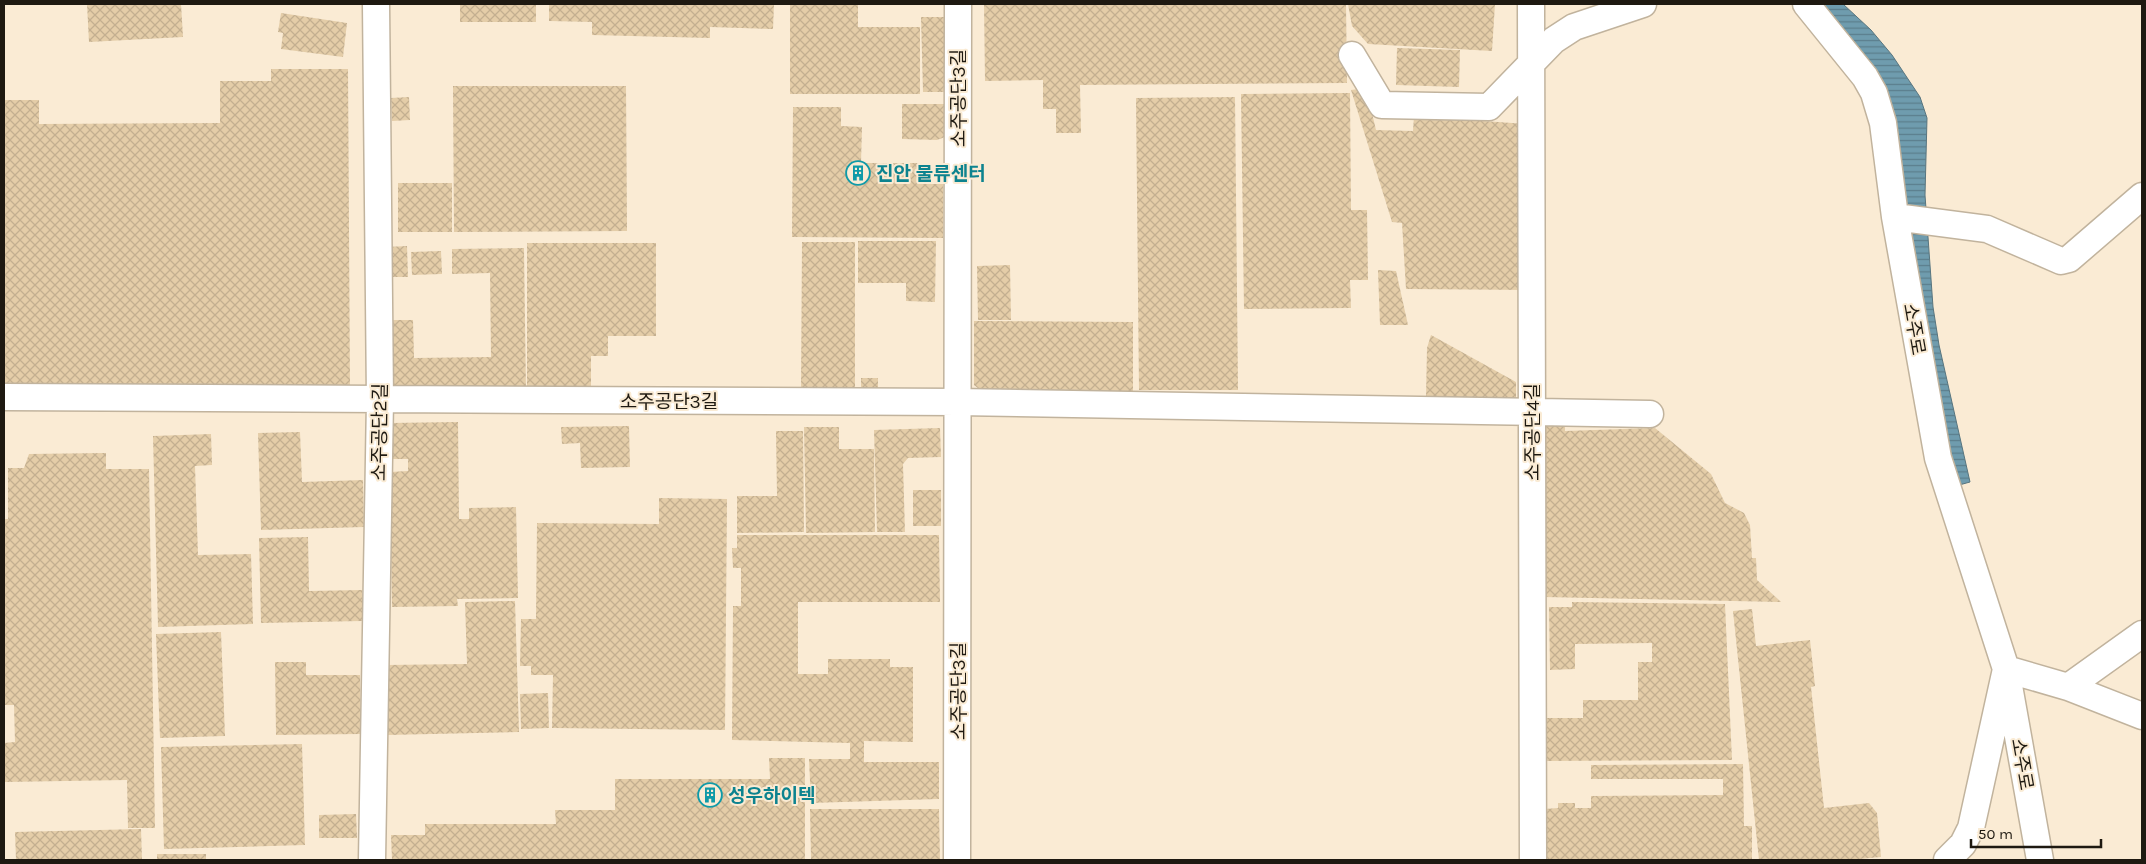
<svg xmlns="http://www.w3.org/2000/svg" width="2146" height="864" viewBox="0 0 2146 864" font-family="Karla,'Noto Sans KR',sans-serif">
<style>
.water{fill:url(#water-rules);stroke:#57757f}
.building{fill:url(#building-cross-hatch)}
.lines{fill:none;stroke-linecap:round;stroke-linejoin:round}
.minor-casing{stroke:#c1b39d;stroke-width:29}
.minor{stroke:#fff;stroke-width:26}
.labels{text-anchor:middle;stroke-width:4;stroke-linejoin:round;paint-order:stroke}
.street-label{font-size:19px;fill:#1e1911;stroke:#faebd4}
.culture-label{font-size:19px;font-weight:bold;fill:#0d838f;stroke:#faebd4;text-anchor:start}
</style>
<defs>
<pattern id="water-rules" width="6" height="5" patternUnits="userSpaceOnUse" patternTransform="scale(1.25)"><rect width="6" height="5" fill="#6f9cae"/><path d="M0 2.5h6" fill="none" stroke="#5b7e8c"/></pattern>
<pattern id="building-cross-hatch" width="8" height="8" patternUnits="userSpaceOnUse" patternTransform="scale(1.25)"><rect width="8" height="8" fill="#e4cda8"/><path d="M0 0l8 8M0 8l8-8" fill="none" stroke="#c3af90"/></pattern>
</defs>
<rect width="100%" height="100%" fill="#faebd4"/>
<path class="water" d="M1822,4H1843L1871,30L1892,55L1920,97L1927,118L1925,195L1933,307L1939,345L1970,482L1952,487L1894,153Z"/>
<path class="building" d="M87,4H181L183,37L89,42Z
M460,4H536V22H460Z
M549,4H774L773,29L710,27V38L592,35V22L549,21Z
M790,4H858V27H920V94H790Z
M984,4H1346L1347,83L1080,85L1081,133H1056V109H1043V80L985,81Z
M1348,4H1495L1492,51L1368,44L1352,26Z
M281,13L347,23L343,57L281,49L283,33L278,32Z
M921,17H945L948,92H923Z
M1397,48L1460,50L1459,87L1396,85Z
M271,69H348L350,386L4,387V100H39V124L220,123V81H271Z
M453,86H626L627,231L454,232Z
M1366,88L1376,130L1413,131L1414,116L1526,124V290L1406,289L1402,223L1392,222L1351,90Z
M1350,93L1351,210H1367L1368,280H1350L1351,308L1244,309L1241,94Z
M409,97L410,120L392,121L391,98Z
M1235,97L1238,390H1139L1136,98Z
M902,104H948L945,137L937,140L902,139Z
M793,107H841V126L862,127L861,163H923V184H943V238L792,237Z
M398,183H452V232H398Z
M858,241H936L935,302L906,301V283H858Z
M802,242H855V394H801Z
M527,243H656V336H608V356H591V394H527Z
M407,246L408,277H386V247Z
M524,248L526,393L392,394L386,320H413L414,358L491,357L490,273L452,274V249Z
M441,251L442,274L412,275L411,252Z
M1010,265L1011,320H978L977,266Z
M1378,270L1396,271L1408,325H1380Z
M974,321L1133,322V394L983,392L974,385Z
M1431,335L1516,382V400L1426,398L1427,348Z
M861,378H878V394H861Z
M458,422L459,519H469V508L516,507L518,598L457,599L458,606L392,607L390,472L408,471V459H390V423Z
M1565,422V431L1655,428L1711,474L1725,503L1744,513L1750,525L1752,558H1756L1757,580L1781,602L1544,597L1543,423Z
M629,426L630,467L581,468L580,443L562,444L561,427Z
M804,427H839V449H874L875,532L806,533Z
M940,428L941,457L908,458L903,464L905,532H877L874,430Z
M776,431H803L804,532L737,533V496H777Z
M300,432L302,482L363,480L364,527L261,530L258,433Z
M211,434L212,465L195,466L198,555L251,554L253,624L158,627L153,436Z
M106,453V469H149L155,828H128L127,780L4,782V743L15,742L14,705H4V519H8V468H24L29,454Z
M913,490H941V526H913Z
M659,498L727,499L725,730L552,728L553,675H531V666H520L521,619H536L537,523L659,524Z
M737,535H939L940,602H798V674H828V659H890V667H913V742L864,741V762H939V799L811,803L809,759H850V743L732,740L733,606H741V568H733L732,548H737Z
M308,537L309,591L362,590V621L261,623L259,538Z
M515,601L519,732L388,735L386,665L467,664L465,602Z
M1572,602L1725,604L1732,760L1542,761L1541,718H1583V700H1638V662H1652V643L1575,644V669L1550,670L1549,607H1572Z
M1752,609L1756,646L1810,640L1815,686L1811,687L1824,808L1869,803L1877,813L1881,857L1848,860H1759L1733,611Z
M221,632L225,736L160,738L156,634Z
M275,662H306V675H360L361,734L276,735Z
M548,693L549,728L521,729L520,694Z
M302,744L305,845L164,849L161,747Z
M769,758H805V860H392L391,835H425V824H556L555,810H615V779H770Z
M1743,764L1744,826H1752V860H1545V809L1558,808V803H1575V808H1591V796L1723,795V779H1591V765Z
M810,809H939L940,860H811Z
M356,814L357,838H319V815Z
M141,829L142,860H16L15,832Z
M157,854H206V860H157Z"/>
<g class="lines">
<g class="minor-casing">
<path id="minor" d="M1531,4L1533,860
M1806,4L1865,77L1874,93L1883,123L1895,217L1938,458L2006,669L2040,860
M1352,55L1382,105L1489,107L1554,40L1574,27L1643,4
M1895,217L1987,229L2061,261L2069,259L2142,196
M4,397L958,402L1650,414
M2068,687L2142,634
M372,860L380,400L376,4
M957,860L958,4
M1947,860L1963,844L1971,828L2006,669L2068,687L2142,716"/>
</g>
<use href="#minor" class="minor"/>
</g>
<defs>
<g id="building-ring" transform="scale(1.25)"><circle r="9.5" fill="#faebd4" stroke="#0f9aa8" stroke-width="1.5"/><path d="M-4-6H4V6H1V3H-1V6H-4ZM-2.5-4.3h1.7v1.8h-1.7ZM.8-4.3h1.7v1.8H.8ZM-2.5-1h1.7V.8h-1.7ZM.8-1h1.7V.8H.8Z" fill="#0f9aa8"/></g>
</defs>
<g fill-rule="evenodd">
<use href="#building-ring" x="858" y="173"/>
<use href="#building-ring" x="710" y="795"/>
</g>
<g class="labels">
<g class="street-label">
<text transform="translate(958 98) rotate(-90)" y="7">소주공단3길</text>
<text transform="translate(1915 329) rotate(80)" y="7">소주로</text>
<text x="669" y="408">소주공단3길</text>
<text transform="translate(379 432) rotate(-89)" y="7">소주공단2길</text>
<text transform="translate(1532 432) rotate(-90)" y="7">소주공단4길</text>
<text transform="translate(958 691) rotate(-90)" y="7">소주공단3길</text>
<text transform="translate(2023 764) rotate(80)" y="7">소주로</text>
</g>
<g class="culture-label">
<text x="876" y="180">진안 물류센터</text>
<text x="728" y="802">성우하이텍</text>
</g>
</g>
<rect width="2146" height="864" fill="none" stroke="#1e1911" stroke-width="10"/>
<path d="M1971 839v8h130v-8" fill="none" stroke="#1e1911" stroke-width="2.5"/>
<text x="1978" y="839" font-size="15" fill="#1e1911" stroke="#faebd4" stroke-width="4" paint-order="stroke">50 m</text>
</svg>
